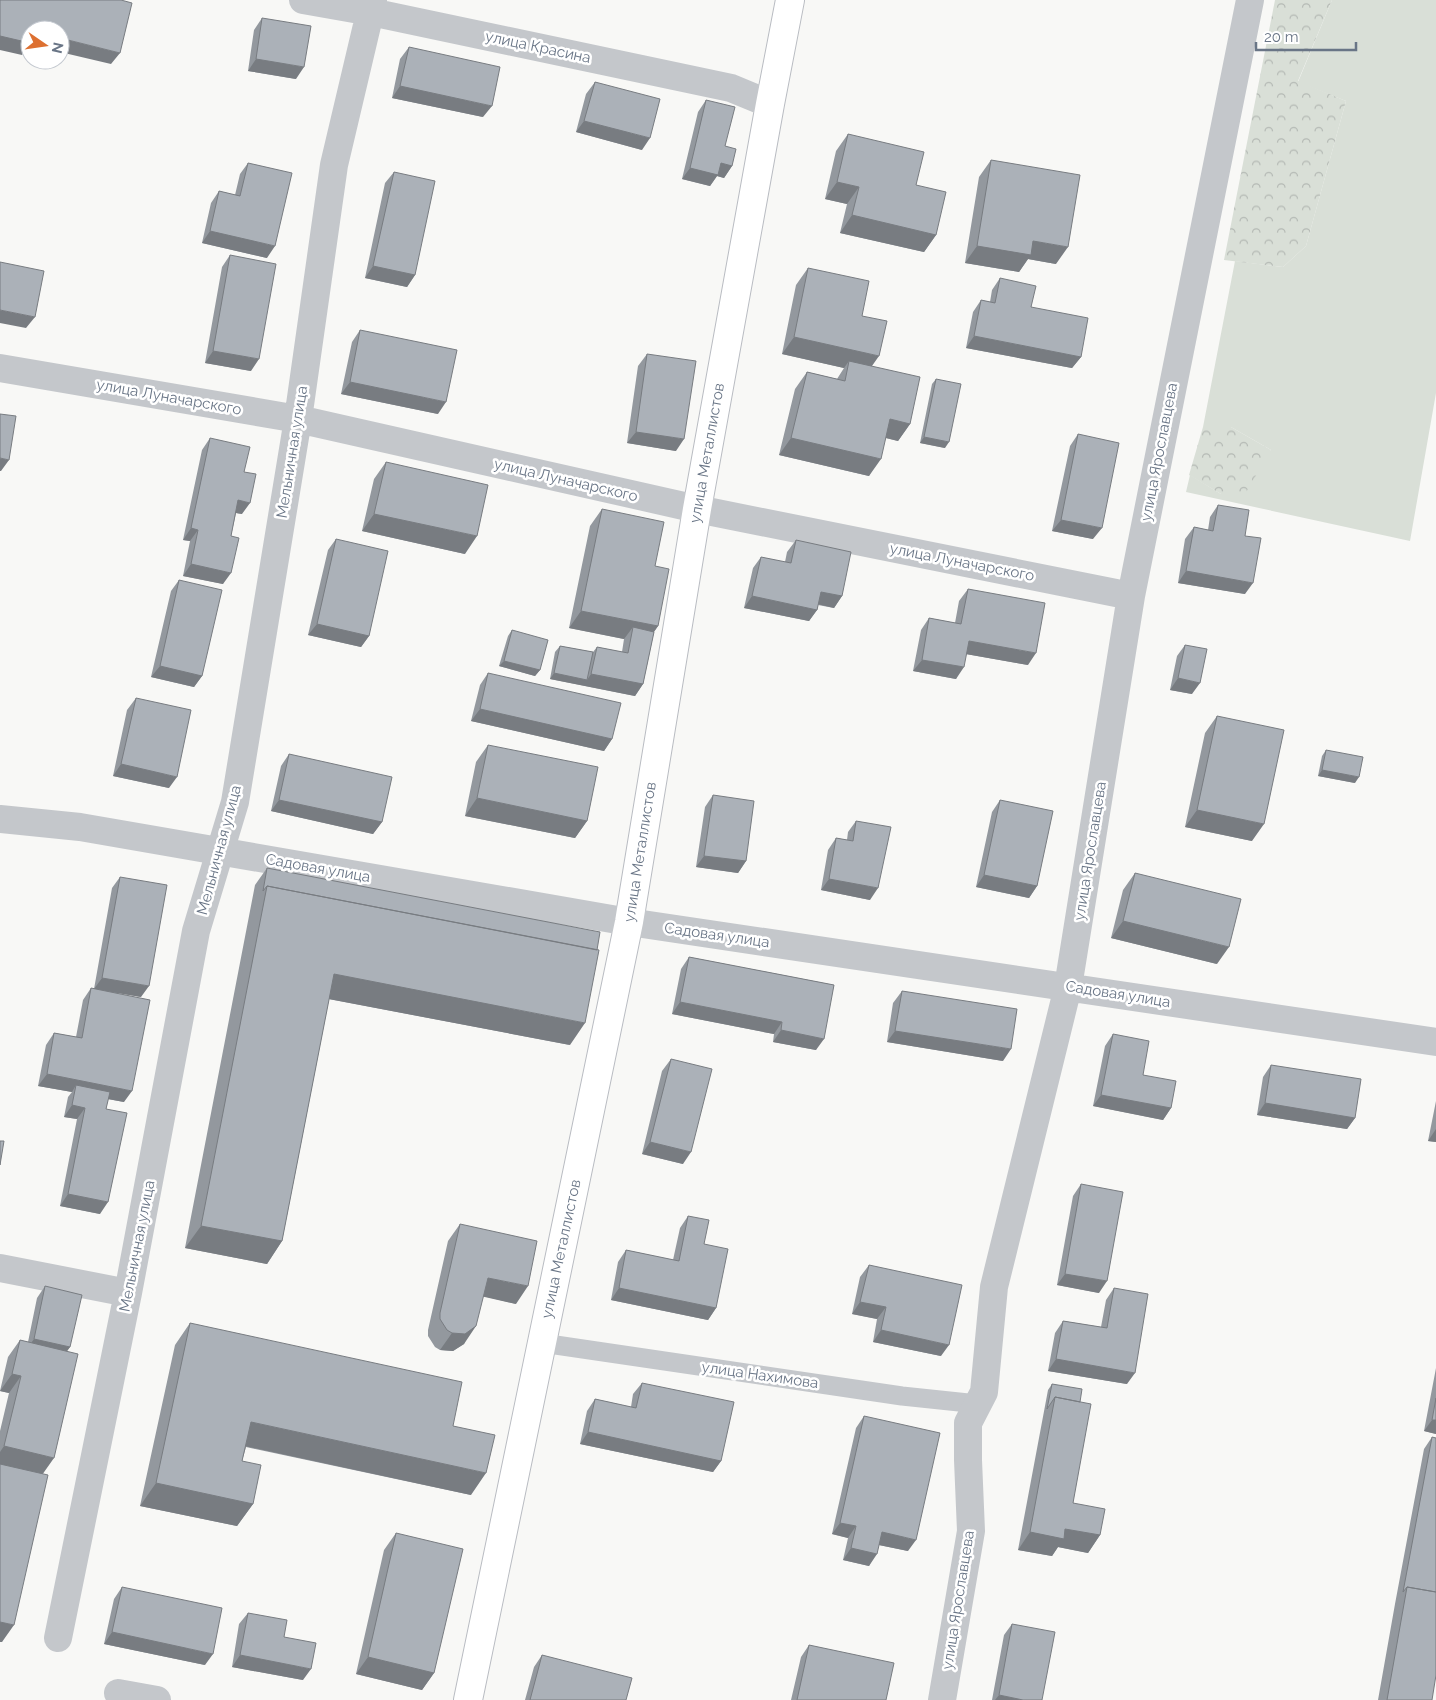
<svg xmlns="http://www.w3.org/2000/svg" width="1436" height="1700" viewBox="0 0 1436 1700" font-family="Raleway,sans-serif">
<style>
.grass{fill:#d9dfd7}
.forest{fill:url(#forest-crowns)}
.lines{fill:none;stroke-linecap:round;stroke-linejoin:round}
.secondary-casing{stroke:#b9bcc2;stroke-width:30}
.lane{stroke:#c4c7cb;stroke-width:19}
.street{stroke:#c4c7cb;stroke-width:28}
.secondary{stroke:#fff;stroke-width:28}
.wall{fill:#93989e}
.shaded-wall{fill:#787c81}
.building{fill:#abb1b8;stroke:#787c81}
.labels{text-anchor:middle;stroke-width:5;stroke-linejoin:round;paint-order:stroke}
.street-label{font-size:15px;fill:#697586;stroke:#fff}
</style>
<defs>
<pattern id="forest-crowns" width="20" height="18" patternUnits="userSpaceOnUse" patternTransform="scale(1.25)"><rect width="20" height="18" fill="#d9dfd7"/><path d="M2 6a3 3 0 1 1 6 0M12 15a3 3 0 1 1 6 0" fill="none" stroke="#b4b9b4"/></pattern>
</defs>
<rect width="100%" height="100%" fill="#f8f8f6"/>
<path class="grass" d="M1332,0H1436V393L1410,541L1186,492L1190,475L1221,494L1271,450L1231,427H1203L1235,261L1283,267L1306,246L1346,101L1298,82Z"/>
<path class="forest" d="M1275,0H1332L1298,81L1346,101L1306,246L1283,267L1224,260Z
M1203,427H1231L1271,450L1245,494H1221L1189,475Z"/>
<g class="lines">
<g class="secondary-casing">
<path id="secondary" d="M468,1700L629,922L697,509L770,104L790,0"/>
</g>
<path class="lane" d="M542,1343L902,1396L978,1404"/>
<path class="street" d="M303,0L371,12L731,88L770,104
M0,368L298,419L697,509L1131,596
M0,819L80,827L629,922L1436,1042
M0,1268L128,1293
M58,1638L128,1293L196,931L235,802L298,419L334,165L373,0
M118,1693L157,1700
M942,1700L971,1531L968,1460V1423L984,1392L994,1287L1068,987L1131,596L1250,0"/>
<use href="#secondary" class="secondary"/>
</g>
<path class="wall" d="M262,18L296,79L248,71L254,30Z
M409,47L483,117L392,98L400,59Z
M595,82L642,150L576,132L586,94Z
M706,100L732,166L724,178L717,176L710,186L682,179L698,112Z
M848,134L916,185L936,235L924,252L840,233L847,204L825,199L836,151Z
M991,160L1056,264L1028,259L1019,272L965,263L979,177Z
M248,163L267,258L202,243L211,203L219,191L235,195L240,174Z
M394,172L415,275L407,287L365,278L385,183Z
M230,255L251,371L205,363L222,267Z
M808,268L862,316L872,366L910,424L898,441L886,438L869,476L779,455L795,389L807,372L837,379L844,368L782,354L796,285Z
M1000,278L1031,307L1081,357L1072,368L966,348L973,312L981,300L990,302L992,290Z
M360,330L438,414L341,394L352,342Z
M647,354L676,451L627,443L638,366Z
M936,379L945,448L920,443L932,384Z
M1078,434L1093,539L1052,531L1070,446Z
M210,438L244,472L242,514L236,513L231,536L223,584L183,576L190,541L183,540L202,450Z
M386,462L465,554L362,531L374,479Z
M1218,505L1245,594L1178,583L1185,539L1194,527L1208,530L1210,517Z
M602,509L655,566L658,626L654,632L643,684L635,696L550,679L555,652L560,646L593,652L597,647L622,652L624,639L569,628L590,526Z
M336,539L369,636L361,647L308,635L328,550Z
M796,540L842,596L834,608L818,605L817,610L809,621L744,608L753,568L761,557L785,562L787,552Z
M179,580L202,676L194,687L151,677L171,591Z
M968,589L1028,665L966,654L956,679L913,671L921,630L929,618L955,623L959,601Z
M512,630L540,670L535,676L499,666L508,636Z
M1185,645L1192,694L1170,690L1177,656Z
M488,673L612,739L604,751L471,721L480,685Z
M136,698L169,788L113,776L127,710Z
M1217,716L1252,841L1185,827L1205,733Z
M488,745L587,821L575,838L465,816L476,762Z
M1326,750L1355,783L1318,776L1322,756Z
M289,754L382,822L373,834L271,811L281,766Z
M713,795L746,861L738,873L696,867L705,807Z
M1000,800L1037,886L1029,898L976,887L992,812Z
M856,821L870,900L821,890L828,850L836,838L847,840L848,832Z
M267,868L570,1045L329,999L282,1241L267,1264L185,1248L255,885Z
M1135,873L1217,964L1111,938L1123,890Z
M120,877L141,997L118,993L124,1102L108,1099L106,1109L100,1214L60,1206L77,1119L64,1117L68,1097L72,1092L38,1086L46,1045L54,1033L76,1037L83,1000L91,988L94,989L112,888Z
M689,957L834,985L816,1050L773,1042L774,1034L672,1014L681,969Z
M902,991L1003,1061L887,1042L893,1003Z
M1113,1034L1143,1075L1171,1108L1163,1120L1093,1106L1105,1046Z
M671,1059L683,1164L642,1154L662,1071Z
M1271,1065L1355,1118L1347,1129L1257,1115L1263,1077Z
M1436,1101V1142L1428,1141Z
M1081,1184L1099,1293L1057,1285L1073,1196Z
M688,1216L716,1308L708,1320L611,1300L618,1262L626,1250L673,1260L680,1228Z
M460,1224L516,1304L483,1296L464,1344L453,1351L440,1350L435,1347L428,1336V1330L448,1241Z
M869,1265L941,1356L873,1342L877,1319L852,1314L860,1277Z
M45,1286L70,1347L67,1351L42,1474L2,1642H0V1431L9,1393L0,1391L8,1357L20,1340L28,1342L37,1298Z
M1114,1288L1127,1384L1048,1371L1055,1333L1063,1321L1101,1327L1106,1300Z
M190,1323L453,1426L471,1495L246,1447L242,1461L253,1504L237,1526L140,1506L175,1345Z
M1436,1368V1434L1424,1431Z
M642,1383L721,1461L713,1472L580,1444L587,1411L595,1399L631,1407L633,1394Z
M1052,1384L1080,1402L1073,1503L1100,1535L1088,1553L1058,1547L1052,1556L1018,1550L1048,1390Z
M864,1416L908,1551L879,1545L869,1566L843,1560L848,1538L832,1534L856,1428Z
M1432,1437V1700H1378L1395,1604L1424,1449Z
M396,1533L434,1673L422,1690L356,1674L384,1550Z
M122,1587L205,1665L104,1644L114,1599Z
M248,1613L284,1637L303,1680L232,1667L239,1624Z
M1012,1624L1042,1700H992L1004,1635Z
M809,1645L886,1700H791L801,1657Z
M542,1655L626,1700H525L534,1667Z"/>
<path class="shaded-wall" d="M0,36H30V45L22,55L0,50Z
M60,38L120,53L111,64L60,52Z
M256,59L304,67L296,79L248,71Z
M400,86L492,106L483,117L392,98Z
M584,121L650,138L642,150L576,132Z
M721,163L732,166L724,178L717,176L710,186L682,179L690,168Z
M837,182L859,187L847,204L825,199Z
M852,215L936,235L924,252L840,233Z
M210,231L275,246L267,258L202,243Z
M1033,241L1068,247L1056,264L1028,259L1019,272L965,263L977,246Z
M373,266L415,275L407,287L365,278Z
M0,310L35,317L26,328L0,323Z
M974,336L1081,357L1072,368L966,348Z
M794,337L879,356L867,373L849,361L844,368L782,354Z
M213,351L259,359L251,371L205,363Z
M350,382L446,402L438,414L341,394Z
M890,419L910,424L898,441L878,436Z
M636,432L684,439L676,451L627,443Z
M924,437L949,442L945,448L920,443Z
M791,438L881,459L869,476L779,455Z
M0,458L9,460L1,471H0Z
M238,500L250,503L242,514L230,512Z
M374,514L477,536L465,554L362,531Z
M1061,520L1102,528L1093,539L1052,531Z
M191,528L198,530L190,541L183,540Z
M191,564L231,573L223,584L183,576Z
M1186,571L1253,583L1245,594L1178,583Z
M821,592L842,596L834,608L813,603Z
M752,596L817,610L809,621L744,608Z
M581,611L658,626L646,643L633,627L624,639L569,628Z
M317,624L369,636L361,647L308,635Z
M969,641L1036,653L1028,665L960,653Z
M922,660L964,667L956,679L913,671Z
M504,661L540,670L535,676L499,666Z
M160,666L202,676L194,687L151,677Z
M554,673L587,680L591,674L643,684L635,696L550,679Z
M1178,678L1200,683L1192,694L1170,690Z
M480,709L612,739L604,751L471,721Z
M121,764L177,777L169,788L113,776Z
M1322,770L1359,777L1355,783L1318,776Z
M477,798L587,821L575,838L465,816Z
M279,800L382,822L373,834L271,811Z
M1197,810L1264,824L1252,841L1185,827Z
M704,856L746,861L738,873L696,867Z
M984,875L1037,886L1029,898L976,887Z
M829,879L878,888L870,900L821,890Z
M1123,921L1229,947L1217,964L1111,938Z
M334,974L585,1023L570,1045L318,997Z
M102,978L149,986L141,997L94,989Z
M680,1002L782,1022L774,1034L672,1014Z
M781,1030L824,1039L816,1050L773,1042Z
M895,1031L1011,1049L1003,1061L887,1042Z
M47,1074L132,1091L124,1102L75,1093L76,1085L72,1092L38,1086Z
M1101,1095L1171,1108L1163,1120L1093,1106Z
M1265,1103L1355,1118L1347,1129L1257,1115Z
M72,1105L85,1108L77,1119L64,1117Z
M1436,1129V1142L1428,1141Z
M650,1142L691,1152L683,1164L642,1154Z
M68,1194L108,1202L100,1214L60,1206Z
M201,1226L282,1241L267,1264L185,1248Z
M1065,1274L1107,1281L1099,1293L1057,1285Z
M488,1278L528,1286L516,1304L476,1295Z
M619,1288L716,1308L708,1320L611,1300Z
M860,1302L886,1307L877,1319L852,1314Z
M476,1326L464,1344L453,1351L440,1350L452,1333Z
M881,1330L949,1345L941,1356L873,1342Z
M34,1339L70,1347L62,1358L26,1350Z
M1056,1359L1135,1373L1127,1384L1048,1371Z
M12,1374L21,1376L9,1393L0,1391Z
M1432,1420H1436V1434L1424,1431Z
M251,1422L486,1473L471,1495L235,1444Z
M588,1432L721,1461L713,1472L580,1444Z
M4,1446L54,1458L42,1475L0,1465V1452Z
M156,1483L253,1504L237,1526L140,1506Z
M840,1523L856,1526L848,1538L832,1534Z
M1065,1529L1100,1535L1088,1553L1058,1547L1052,1556L1018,1550L1030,1532Z
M882,1532L916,1540L908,1551L874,1544Z
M851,1548L877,1554L869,1566L843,1560Z
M0,1622L14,1625L2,1642H0Z
M112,1632L213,1654L205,1665L104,1644Z
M240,1655L311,1669L303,1680L232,1667Z
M368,1657L434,1673L422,1690L356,1674Z
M999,1695L1023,1700H995Z"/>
<path class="building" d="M0,0H121L132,3L120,53L60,38V30H30V43L0,36Z
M262,18L311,26L304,67L256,59Z
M409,47L500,67L492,106L400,86Z
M595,82L660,99L650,138L584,121Z
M706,100L735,107L725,146L736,149L732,166L721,163L718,175L690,168Z
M848,134L924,152L916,185L946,192L936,235L852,215L859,187L837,182Z
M991,160L1080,175L1068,247L1033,241L1031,255L977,246Z
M248,163L292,173L275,246L210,231L219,191L240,196Z
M394,172L435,181L415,275L373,266Z
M230,255L276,264L259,359L213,351Z
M0,262L44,271L35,317L0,310Z
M808,268L869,281L862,316L887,321L879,356L794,337Z
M1000,278L1036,286L1031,307L1088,318L1081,357L974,336L981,300L995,303Z
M360,330L457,350L446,402L350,382Z
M647,354L696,361L684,439L636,432Z
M849,361L920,377L910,424L890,419L881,459L791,438L807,372L845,381Z
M936,379L961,384L949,442L924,437Z
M0,414L16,416L9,460L0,458Z
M1078,434L1119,443L1102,528L1061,520Z
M210,438L250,447L244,472L256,474L250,503L238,500L231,536L239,538L231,573L191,564L198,530L191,528Z
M386,462L488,485L477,536L374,514Z
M1218,505L1249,510L1245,536L1261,538L1253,583L1186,571L1194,527L1213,531Z
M602,509L664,522L655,566L669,569L658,626L581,611Z
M336,539L388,551L369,636L317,624Z
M796,540L851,552L842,596L821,592L817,610L752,596L761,557L791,563Z
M179,580L222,590L202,676L160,666Z
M968,589L1045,603L1036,653L969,641L964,667L922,660L929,618L961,624Z
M633,627L654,632L643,684L591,674L597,647L628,653Z
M512,630L548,640L540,670L504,661Z
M1185,645L1207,649L1200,683L1178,678Z
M560,646L593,652L587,680L554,673Z
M488,673L621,703L612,739L480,709Z
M136,698L191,710L177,777L121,764Z
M1217,716L1284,730L1264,824L1197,810Z
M488,745L598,767L587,821L477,798Z
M1326,750L1363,757L1359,777L1322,770Z
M289,754L392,777L382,822L279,800Z
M713,795L754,801L746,861L704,856Z
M1000,800L1053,811L1037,886L984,875Z
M856,821L891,827L878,888L829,879L836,838L853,841Z
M267,868L600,932L597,950L267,886L263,891Z
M1135,873L1241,899L1229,947L1123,921Z
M120,877L167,885L149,986L102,978Z
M267,886L599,950L585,1023L334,974L282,1241L201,1226Z
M689,957L834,985L824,1039L781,1030L782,1022L680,1002Z
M91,988L150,1000L132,1091L47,1074L54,1033L82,1038Z
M902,991L1017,1009L1011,1049L895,1031Z
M1113,1034L1149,1041L1143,1075L1176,1081L1171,1108L1101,1095Z
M671,1059L712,1069L691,1152L650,1142Z
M1271,1065L1361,1079L1355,1118L1265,1103Z
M76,1085L110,1092L106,1109L127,1113L108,1202L68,1194L85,1108L72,1105Z
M0,1141H4L0,1165Z
M1081,1184L1123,1192L1107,1281L1065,1274Z
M688,1216L709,1220L704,1244L728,1249L716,1308L619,1288L626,1250L679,1261Z
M460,1224L537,1241L528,1286L488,1278L476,1326L465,1334L452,1333L447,1330L440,1319V1313Z
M869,1265L962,1285L949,1345L881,1330L886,1307L860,1302Z
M45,1286L82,1295L70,1347L34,1339Z
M1114,1288L1148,1294L1135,1373L1056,1359L1063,1321L1107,1328Z
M190,1323L462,1382L453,1426L495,1435L486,1473L251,1422L242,1461L261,1465L253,1504L156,1483Z
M20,1340L78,1354L54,1458L4,1446L21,1376L12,1374Z
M642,1383L734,1402L721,1461L588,1432L595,1399L636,1408Z
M1052,1384L1082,1389L1080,1402L1055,1397L1047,1409Z
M1055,1397L1091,1404L1073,1503L1105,1509L1100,1535L1065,1529L1064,1539L1030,1532Z
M1436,1398V1420H1432Z
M864,1416L940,1433L916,1540L882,1532L877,1554L851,1548L856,1526L840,1523Z
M1432,1437L1436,1438V1592L1407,1587L1403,1592Z
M0,1464L48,1475L14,1625L0,1622Z
M396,1533L463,1549L434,1673L368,1657Z
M122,1587L222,1608L213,1654L112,1632Z
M1407,1587L1436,1592V1675L1432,1700H1387Z
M248,1613L287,1620L284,1637L316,1643L311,1669L240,1655Z
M1012,1624L1055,1632L1042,1700H1023L999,1695Z
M809,1645L894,1663L886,1700H797Z
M542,1655L632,1678L626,1700H530Z"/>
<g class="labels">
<g class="street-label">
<text transform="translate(538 47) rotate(12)" y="5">улица Красина</text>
<text transform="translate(169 397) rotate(10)" y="5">улица Луначарского</text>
<text transform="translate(292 452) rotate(-81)" y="5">Мельничная улица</text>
<text transform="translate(1159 452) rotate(-79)" y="5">улица Ярославцева</text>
<text transform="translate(707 453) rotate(-80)" y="5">улица Металлистов</text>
<text transform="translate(566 480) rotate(13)" y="5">улица Луначарского</text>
<text transform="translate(962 562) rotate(11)" y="5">улица Луначарского</text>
<text transform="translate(219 850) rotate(-75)" y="5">Мельничная улица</text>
<text transform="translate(1090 851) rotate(-81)" y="5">улица Ярославцева</text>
<text transform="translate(640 852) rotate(-81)" y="5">улица Металлистов</text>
<text transform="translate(318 868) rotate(10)" y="5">Садовая улица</text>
<text transform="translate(717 935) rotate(8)" y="5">Садовая улица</text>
<text transform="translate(1118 994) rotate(9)" y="5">Садовая улица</text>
<text transform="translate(137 1246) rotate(-79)" y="5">Мельничная улица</text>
<text transform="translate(561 1249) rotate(-78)" y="5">улица Металлистов</text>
<text transform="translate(760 1375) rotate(8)" y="5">улица Нахимова</text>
<text transform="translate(958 1600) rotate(-81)" y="5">улица Ярославцева</text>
</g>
</g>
<g transform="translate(45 45) rotate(103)"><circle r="24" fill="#ffffff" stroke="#c3c8cf"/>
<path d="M0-4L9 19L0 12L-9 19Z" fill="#dd7031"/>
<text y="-8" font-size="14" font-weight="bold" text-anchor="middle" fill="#697586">N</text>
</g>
<path d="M1256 42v8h100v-8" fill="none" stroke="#697586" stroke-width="2.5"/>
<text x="1264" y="42" font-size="15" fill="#697586" stroke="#ffffff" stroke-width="4" paint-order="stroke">20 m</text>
</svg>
